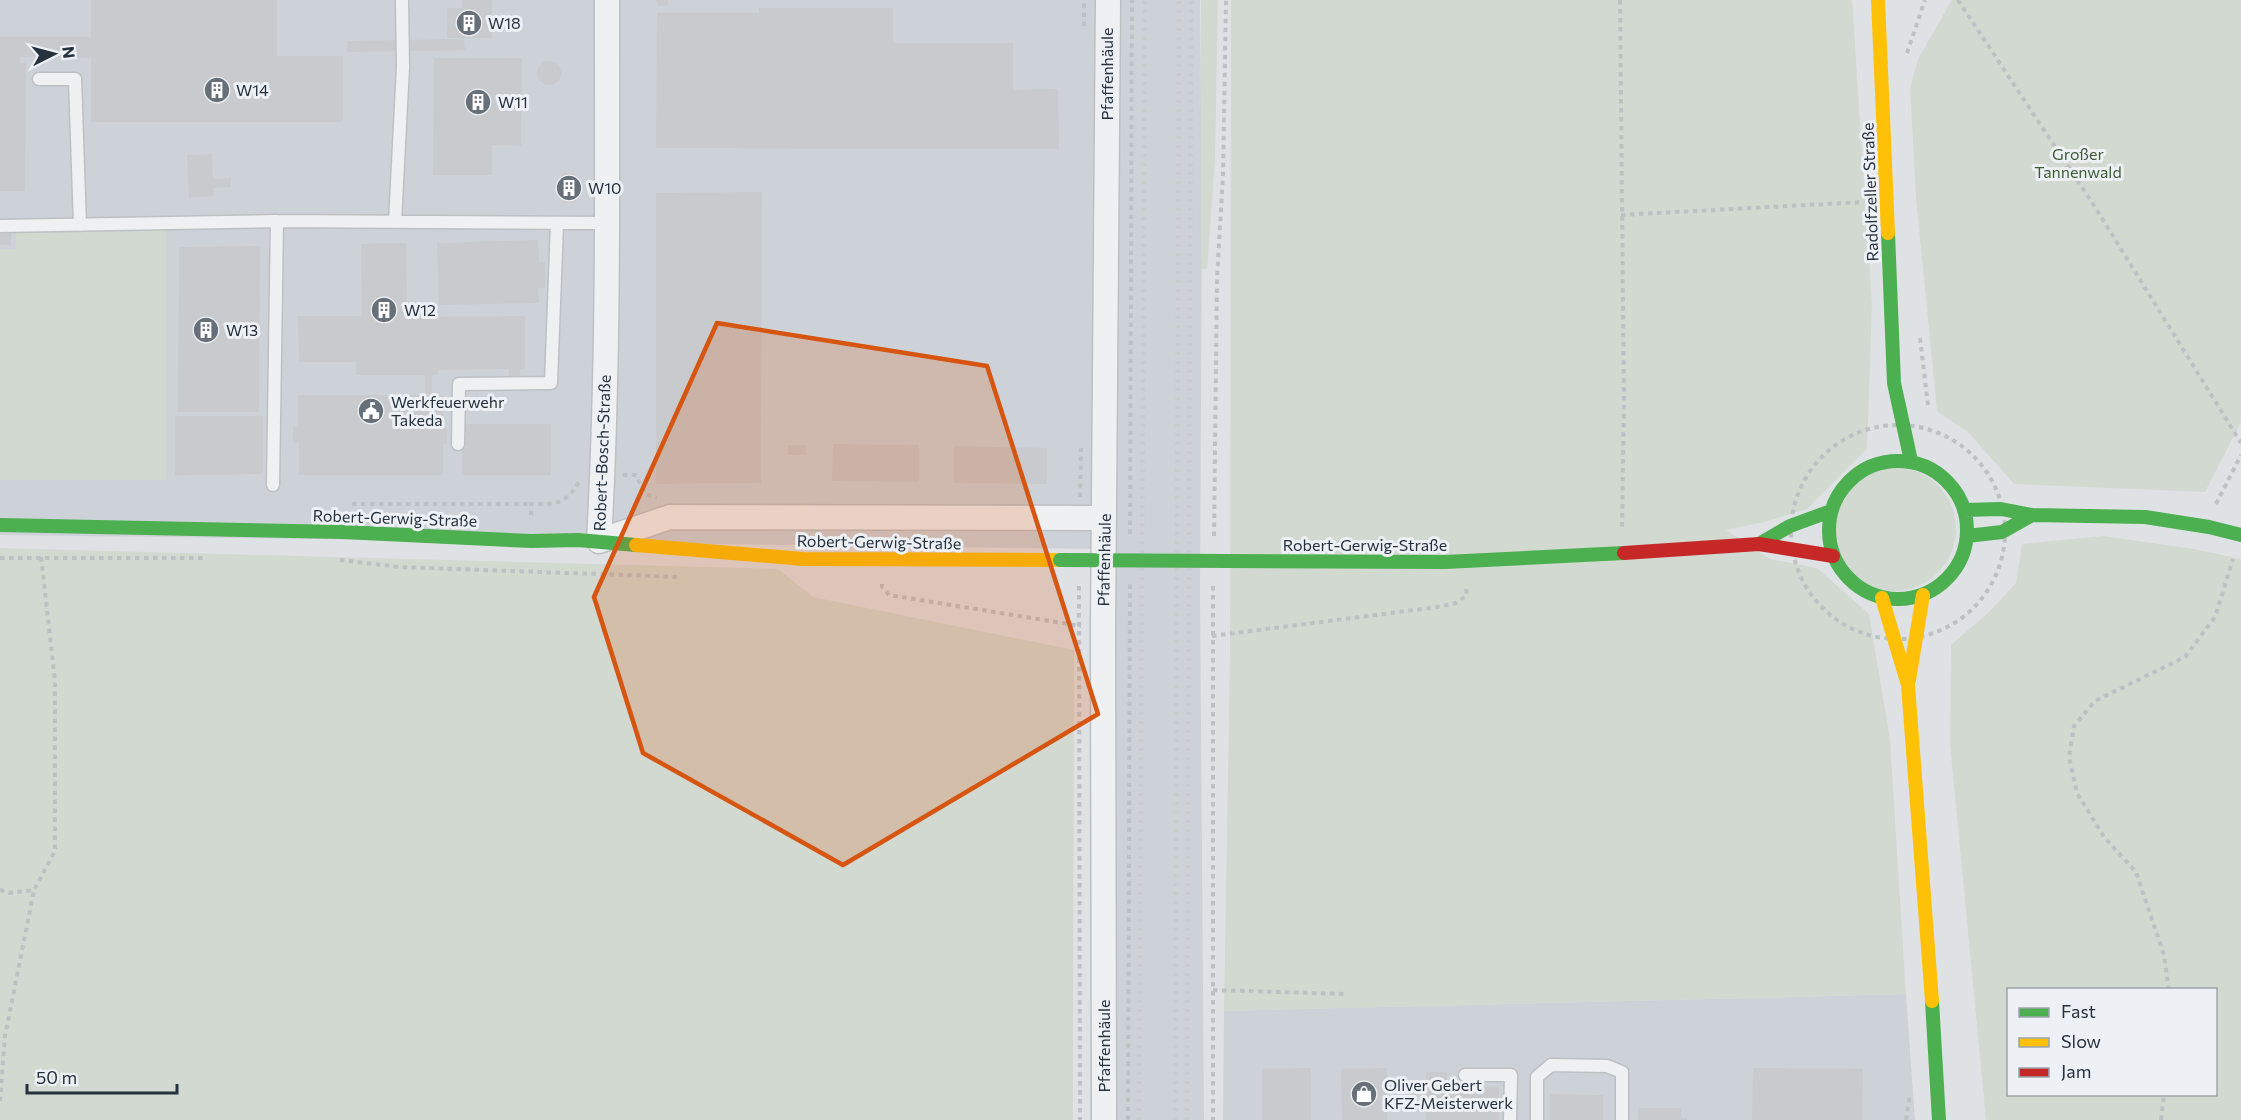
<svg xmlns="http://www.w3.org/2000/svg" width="2241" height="1120" viewBox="0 0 2241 1120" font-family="Commissioner,sans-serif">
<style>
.built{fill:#cdd2d8}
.green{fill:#d1d9d0;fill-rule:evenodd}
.building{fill:#c8cacd}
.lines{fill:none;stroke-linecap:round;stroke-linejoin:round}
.lane-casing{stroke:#bdc0c3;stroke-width:15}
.street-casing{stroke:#bdc0c3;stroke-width:27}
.path{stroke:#bdc1c3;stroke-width:4;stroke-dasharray:4.5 4.5;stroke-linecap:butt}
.lane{stroke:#eff0f2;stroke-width:12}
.street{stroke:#eff0f2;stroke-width:24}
.fast{stroke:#4caf50;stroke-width:14}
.slow{stroke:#ffc107;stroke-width:14}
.jam{stroke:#c62828;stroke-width:14}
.rail{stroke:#c9cbcd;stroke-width:4.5;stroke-dasharray:3 6;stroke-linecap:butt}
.fast-bridge{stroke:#4caf50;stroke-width:14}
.marked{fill:#d55511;fill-opacity:0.2;stroke:#d55511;stroke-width:4.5;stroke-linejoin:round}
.labels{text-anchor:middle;stroke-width:6;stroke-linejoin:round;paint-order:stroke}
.poi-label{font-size:16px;fill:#26313e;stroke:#edf1f5;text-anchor:start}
.street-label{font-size:16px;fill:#26313e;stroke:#edf1f5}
.park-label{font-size:16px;fill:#3e5a34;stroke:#edf1f5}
</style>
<rect width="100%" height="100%" fill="#dfe2e5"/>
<path class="built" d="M0,0H1200L1202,215L1200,592L1204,1120H1114L1103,549L0,535Z
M1906,994L1915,1120H1223L1224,1011Z"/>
<path class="green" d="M1201,0H1218L1215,157L1207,269H1201Z
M1231,0H1852L1872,304L1867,449L1807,509L1764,522L1726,530L1770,559L1817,568L1869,614L1890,739L1906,994L1224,1011L1230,658Z
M1952,0H2241V422L2205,492L2014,484L1969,433L1937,411L1916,197L1910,89L1918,59Z
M166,229V480H0V249H16V233Z
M1832 529a62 62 0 1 1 124 0a62 62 0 1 1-124 0Z
M2103,536L2194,549L2241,559V1120H1986L1950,744L1951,645L1988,613L2016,583L2022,544ZM2008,990H2216V1094H2008Z
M0,548L778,569L813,597L1074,650L1073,1120H0Z"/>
<path class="building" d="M91,0H277V56H343V122H91V58L20,57V63H26L25,191H0V37H91Z
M462,0H492V38H447V8H462Z
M656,0H668V5L657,6Z
M759,8H893V43H1013V90L1058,89L1059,149L656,148L657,13H759Z
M464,39L465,50L347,52L348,41Z
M434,58H522L521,146L492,145V175H433Z
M537 73a12 12 0 1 1 24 0a12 12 0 1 1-24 0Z
M212,154L213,179L231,178V187L213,188V196L189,198L187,155Z
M563,173H575L576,203H563Z
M762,192L761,483L656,484V193Z
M0,232H11V245H0Z
M538,240L539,262H545V288H538L539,303L439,305L437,243Z
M406,243L407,315H411V307H422V312H433V317L525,316V369H520V380H509V369L438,370V375H432V395H443V428H447V444H443V475H299V443H293V427H298V395H425V375H356V362H299L298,316H362L361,244Z
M260,246L259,412H178L179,247Z
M175,416H263V474L175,475Z
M462,424H551V475H462Z
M833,444L919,445V482L832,481Z
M788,445H806V455H788Z
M954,446L1047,448V484L954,483Z
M1311,1068V1120H1262V1069Z
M1387,1068V1120H1342L1341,1069Z
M1753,1068L1863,1069L1862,1120H1752Z
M1426,1072H1447V1088L1499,1087V1120H1426Z
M1550,1094L1603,1095V1120H1550Z
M1638,1108H1681V1118H1687V1120H1638Z"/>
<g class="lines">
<g class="lane-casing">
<path id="lane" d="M39,79H75L80,225
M395,222L403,67L402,0
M0,226L277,221L607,223
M458,444L459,384L551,383L557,223
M273,485L277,221
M1465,1075H1511L1510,1120
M1537,1120V1077L1551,1065L1607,1066L1622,1072V1120"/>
</g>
<g class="street-casing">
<path id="street" d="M607,0C607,180 609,361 599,541L670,517L1104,518
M1104,1120L1103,628L1108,0"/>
</g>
<path class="path" d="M1620,0L1624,402L1622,527
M1958,0L2095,207L2241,443
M1084,26V0
M1907,53L1925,0
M1621,215L1863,202
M1920,338L1928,405
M1791 532a107 107 0 1 1 214 0a107 107 0 1 1-214 0Z
M623,475H636L645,494L657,498
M1080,497L1081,448
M352,504H531
M2216,504L2241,455
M531,515V504C558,504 565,505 580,480
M1130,534L1132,0
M1214,536L1217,278L1223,175L1226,0
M0,558H206
M340,560L399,567L680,577
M882,584V587L889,595L1081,626
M1079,586L1080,1120
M1213,586V1120
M1212,636L1438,607L1456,603L1466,596L1467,585
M0,890L9,893L34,890L55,851V682L41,556
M1213,990L1345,994
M2169,990L2164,955L2136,872L2104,837L2077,793L2069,757L2074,726L2095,701L2185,657L2215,617L2233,559
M0,1101L5,1036L34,890
M1128,1120L1130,584
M1906,1120L1910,1094
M2161,1120L2164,1094"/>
<use href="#lane" class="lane"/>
<use href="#street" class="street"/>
<path class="fast" d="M1888,233L1894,383L1911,461
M1829 530a69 69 0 1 1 138 0a69 69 0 1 1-138 0Z
M1964,510L2001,509L2032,515L2145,517L2209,527L2241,535
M0,525L343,532L531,541L578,540L636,545
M1967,536L2002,532L2032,515
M1759,544L1790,526L1831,511
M1227,561L1445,562L1624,553
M1932,1001L1939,1120"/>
<path class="slow" d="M1878,0L1888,233
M636,545L803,559L1060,560
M1882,598L1908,685L1932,1001
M1909,680L1923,595"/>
<path class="jam" d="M1624,553L1759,544L1833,556"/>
<path class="rail" d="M1139,1120L1145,0
M1175,1120L1179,0
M1187,1120L1191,0"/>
<path class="fast-bridge" d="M1060,560L1227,561"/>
</g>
<path class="marked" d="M717,323L987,366L1098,714L843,865L643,753L594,597Z"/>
<defs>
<g id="building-disc" transform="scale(1.35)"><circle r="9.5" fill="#676f78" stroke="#edf1f5"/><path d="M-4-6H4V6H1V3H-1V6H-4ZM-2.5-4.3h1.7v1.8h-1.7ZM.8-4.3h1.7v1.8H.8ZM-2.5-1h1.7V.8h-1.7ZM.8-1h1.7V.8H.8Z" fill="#fff"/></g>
<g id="civic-disc" transform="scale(1.35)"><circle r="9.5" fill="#676f78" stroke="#edf1f5"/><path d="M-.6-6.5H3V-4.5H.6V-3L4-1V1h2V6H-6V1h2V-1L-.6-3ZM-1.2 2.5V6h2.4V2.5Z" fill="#fff"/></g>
<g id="shop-disc" transform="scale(1.35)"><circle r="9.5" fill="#676f78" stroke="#edf1f5"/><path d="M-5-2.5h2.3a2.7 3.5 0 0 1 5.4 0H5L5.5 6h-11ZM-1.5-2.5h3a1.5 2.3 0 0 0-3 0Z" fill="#fff"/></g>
</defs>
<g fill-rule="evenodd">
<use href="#building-disc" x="469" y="23"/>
<use href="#building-disc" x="217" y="90"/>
<use href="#building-disc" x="478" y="102"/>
<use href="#building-disc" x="569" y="188"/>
<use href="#building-disc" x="384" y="310"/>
<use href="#building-disc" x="206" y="330"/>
<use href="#civic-disc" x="371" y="411"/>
<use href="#shop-disc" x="1364" y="1094"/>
</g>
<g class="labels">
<g class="poi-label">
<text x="488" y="29">W18</text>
<text x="236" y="96">W14</text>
<text x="498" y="108">W11</text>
<text x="588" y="194">W10</text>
<text x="404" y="316">W12</text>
<text x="226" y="336">W13</text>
<text x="391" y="408">Werkfeuerwehr<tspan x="391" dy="18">Takeda</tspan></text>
<text x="1384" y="1091">Oliver Gebert<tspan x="1384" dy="18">KFZ-Meisterwerk</tspan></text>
</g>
<g class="street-label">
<text transform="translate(1107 74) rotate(-90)" y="6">Pfaffenhäule</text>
<text transform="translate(1870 192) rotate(-92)" y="6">Radolfzeller Straße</text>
<text transform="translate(602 453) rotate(-88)" y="6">Robert-Bosch-Straße</text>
<text transform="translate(395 518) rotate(2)" y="6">Robert-Gerwig-Straße</text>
<text transform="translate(879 542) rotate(1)" y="6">Robert-Gerwig-Straße</text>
<text x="1365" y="551">Robert-Gerwig-Straße</text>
<text transform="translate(1104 560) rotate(-89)" y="6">Pfaffenhäule</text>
<text transform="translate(1104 1046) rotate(-90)" y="6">Pfaffenhäule</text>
</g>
<g class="park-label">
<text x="2078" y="160">Großer<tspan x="2078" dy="18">Tannenwald</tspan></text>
</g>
</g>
<rect x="2007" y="988" width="210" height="108" fill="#edf1f5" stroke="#9da4ac" stroke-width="1.5"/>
<rect x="2019" y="1008" width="30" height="9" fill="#4caf50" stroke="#9da4ac" stroke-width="1.5"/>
<text x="2061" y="1018" font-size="18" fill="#26313e">Fast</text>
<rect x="2019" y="1038" width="30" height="9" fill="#ffc107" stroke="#9da4ac" stroke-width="1.5"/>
<text x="2061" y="1048" font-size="18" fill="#26313e">Slow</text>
<rect x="2019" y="1068" width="30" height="9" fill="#c62828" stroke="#9da4ac" stroke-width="1.5"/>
<text x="2061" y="1078" font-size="18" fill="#26313e">Jam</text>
<g transform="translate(54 54) rotate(84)" stroke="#edf1f5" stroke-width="4.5" paint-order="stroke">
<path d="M0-4.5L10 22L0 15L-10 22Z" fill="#26313e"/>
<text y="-9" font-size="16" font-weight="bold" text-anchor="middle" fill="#26313e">N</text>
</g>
<path d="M27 1084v9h150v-9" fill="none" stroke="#26313e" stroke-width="3"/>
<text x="36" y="1084" font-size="18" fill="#26313e" stroke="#edf1f5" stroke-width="4.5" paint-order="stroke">50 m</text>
</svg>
